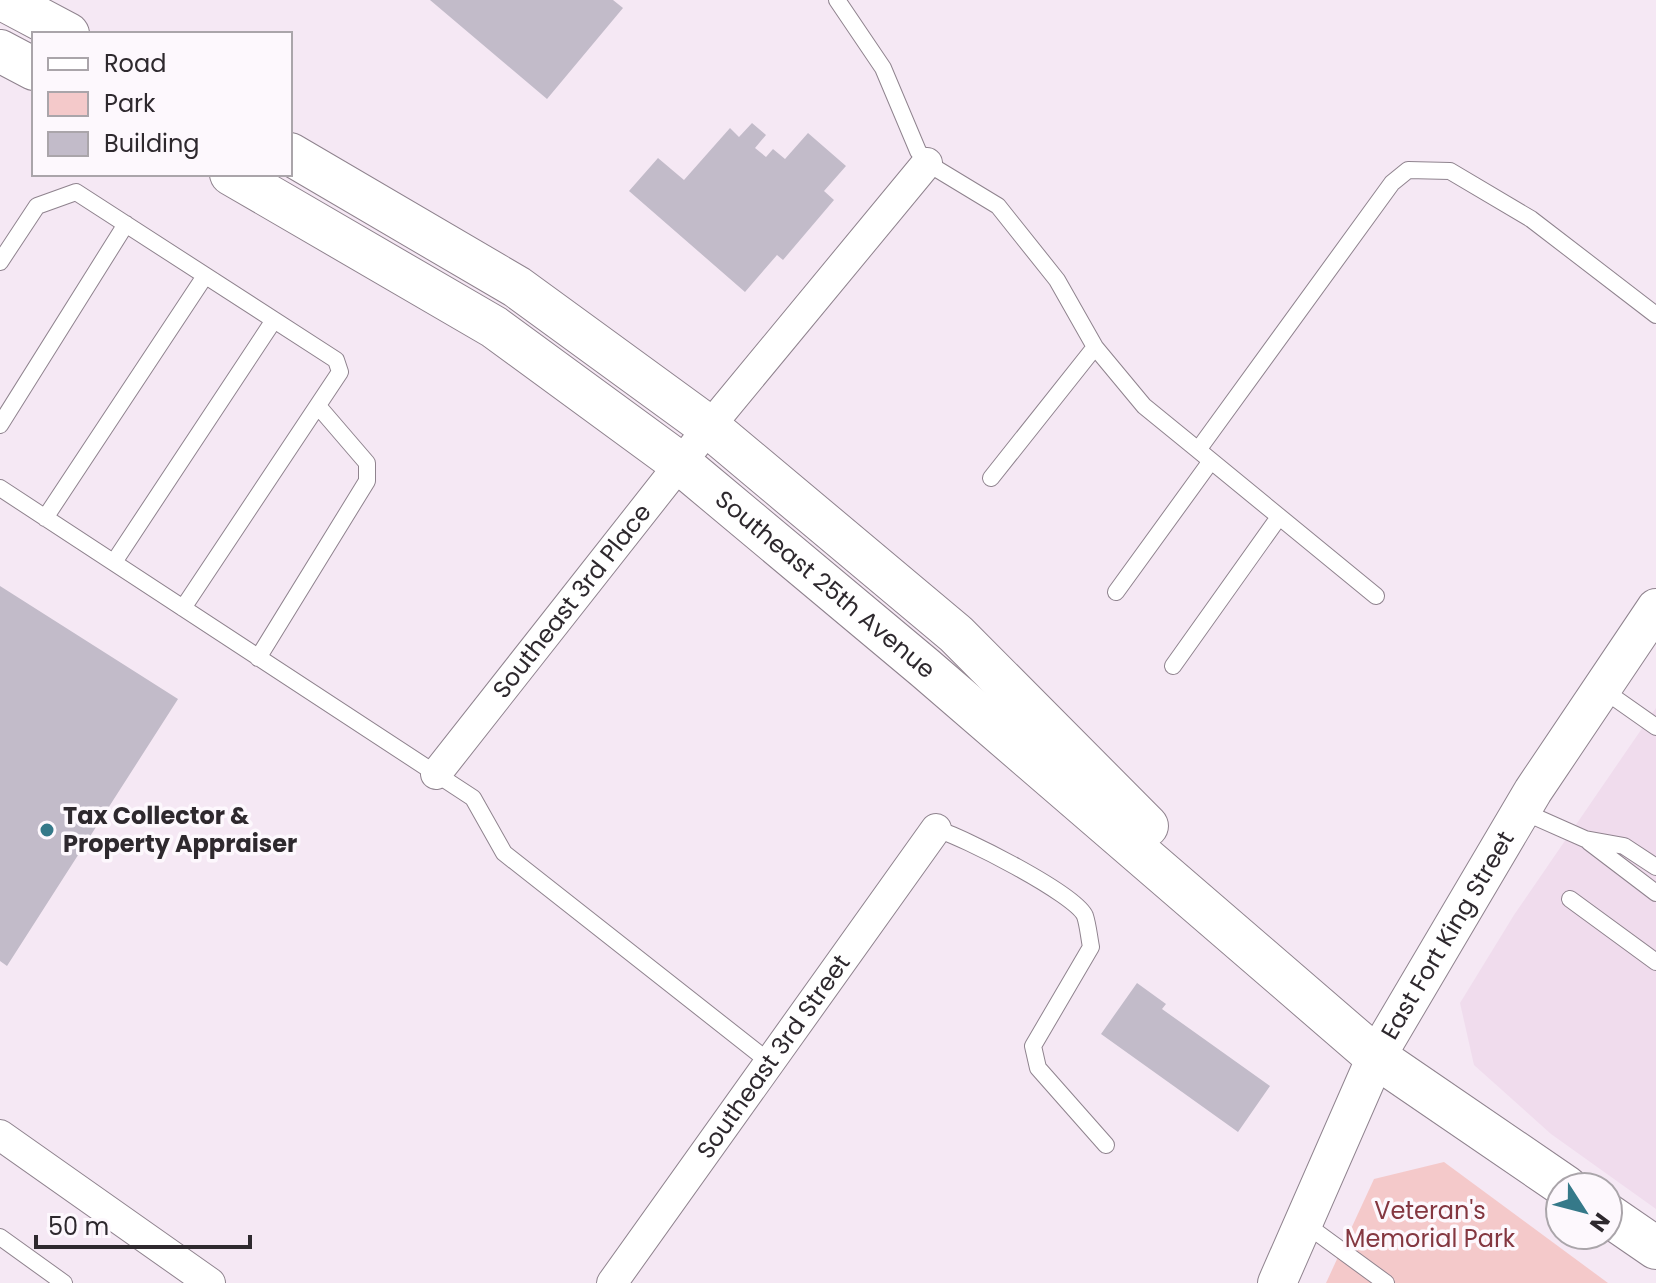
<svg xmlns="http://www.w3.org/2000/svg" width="1656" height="1283" viewBox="0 0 1656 1283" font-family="Poppins,sans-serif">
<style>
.built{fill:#f0dced}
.green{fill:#f4c9ca}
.building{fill:#c2bbc9}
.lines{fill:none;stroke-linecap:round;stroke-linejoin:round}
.service-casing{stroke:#8f838e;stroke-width:18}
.minor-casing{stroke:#8f838e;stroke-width:32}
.tertiary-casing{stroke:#8f838e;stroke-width:40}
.secondary-casing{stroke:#8f838e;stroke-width:44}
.service{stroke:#fff;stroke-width:16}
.minor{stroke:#fff;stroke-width:30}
.tertiary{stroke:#fff;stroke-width:38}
.secondary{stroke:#fff;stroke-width:42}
.poi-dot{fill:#357989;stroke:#fdf8fd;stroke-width:3}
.labels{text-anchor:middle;stroke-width:7;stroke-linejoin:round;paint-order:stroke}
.street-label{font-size:24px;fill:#2e292e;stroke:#fdf8fd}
.poi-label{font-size:24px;font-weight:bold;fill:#2e292e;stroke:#fdf8fd;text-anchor:start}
.park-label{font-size:24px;fill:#843740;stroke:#fdf8fd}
</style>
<rect width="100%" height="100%" fill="#f5e8f4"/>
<path class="built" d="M1656,708V1209L1551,1134L1474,1065L1460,1003L1514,915Z"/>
<path class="green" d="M1444,1162L1608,1283H1326L1374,1179Z"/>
<path class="building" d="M430,0H613L623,8L547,99Z
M752,123L766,135L755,148L766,157L773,149L785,159L808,133L846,166L824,191L834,200L783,260L777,255L745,292L629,191L658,158L684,180L730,128L739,137Z
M0,586L178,699L7,966L0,961Z
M1137,983L1166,1004L1162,1009L1270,1086L1238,1132L1101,1034Z"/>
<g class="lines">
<g class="service-casing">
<path id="service" d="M837,0L883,68L918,151L927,163L998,206L1057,280L1095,347L1144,406L1198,450L1392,183L1408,170L1450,171L1531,219L1656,315
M0,262L37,206L76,192L336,360L340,372L183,608
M0,425L126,224
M1198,450L1376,596
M991,478L1095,347
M0,488L473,798L504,853L772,1064
M45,518L205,276
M114,562L274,320
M1116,592L1211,461
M258,658L367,481V463L318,406
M1173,666L1279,517
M1602,689L1656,727
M1522,811L1585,839L1624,846L1656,867
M936,829C961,836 1076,894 1085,916C1088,925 1089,937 1091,947L1033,1046L1038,1068L1106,1145
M1589,842L1656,893
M1570,899L1656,962
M1304,1223L1386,1283
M0,1237L64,1283"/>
</g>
<g class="minor-casing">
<g id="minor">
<path id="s1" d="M436,774L709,427L927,163"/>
<path d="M0,1135L210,1283"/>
<path id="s2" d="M612,1283L936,829"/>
</g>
</g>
<g class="tertiary-casing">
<g id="tertiary">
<path id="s3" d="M1277,1283L1376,1057L1533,791L1656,608"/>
</g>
</g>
<g class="secondary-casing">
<g id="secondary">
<path d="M4,0L68,34"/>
<path d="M0,51L34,69"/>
<path d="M290,154L517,287L709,427L956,634L1147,826"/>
<path id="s4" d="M231,174L494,327L681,464L925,668L1376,1057L1566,1187"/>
<path d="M1608,1215L1656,1248"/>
</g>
</g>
<use href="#service" class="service"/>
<use href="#minor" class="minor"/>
<use href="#tertiary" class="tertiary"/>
<use href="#secondary" class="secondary"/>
</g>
<circle class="poi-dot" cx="47" cy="830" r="8"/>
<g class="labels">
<g class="street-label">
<text dy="8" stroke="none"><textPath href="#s4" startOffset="724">Southeast 25th Avenue</textPath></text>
<text dy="8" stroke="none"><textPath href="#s1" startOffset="220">Southeast 3rd Place</textPath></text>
<text dy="8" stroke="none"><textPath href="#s3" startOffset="388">East Fort King Street</textPath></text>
<text dy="8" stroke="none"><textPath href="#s2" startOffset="278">Southeast 3rd Street</textPath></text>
</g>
<g class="poi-label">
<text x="63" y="824">Tax Collector &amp;<tspan x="63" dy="28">Property Appraiser</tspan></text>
</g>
<g class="park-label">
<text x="1430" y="1219">Veteran's<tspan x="1430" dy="28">Memorial Park</tspan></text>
</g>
</g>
<rect x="32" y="32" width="260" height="144" fill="#fdf8fd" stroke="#aaa5aa" stroke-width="2"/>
<rect x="48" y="58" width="40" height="12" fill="#ffffff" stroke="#aaa5aa" stroke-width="2"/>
<text x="104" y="72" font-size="24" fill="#2e292e">Road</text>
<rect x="48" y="92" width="40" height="24" fill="#f4c9ca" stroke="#aaa5aa" stroke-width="2"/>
<text x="104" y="112" font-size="24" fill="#2e292e">Park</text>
<rect x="48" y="132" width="40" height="24" fill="#c2bbc9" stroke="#aaa5aa" stroke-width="2"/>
<text x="104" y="152" font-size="24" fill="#2e292e">Building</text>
<g transform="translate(1584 1211) rotate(126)"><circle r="38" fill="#fdf8fd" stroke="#aaa5aa" stroke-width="2"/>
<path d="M0-6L14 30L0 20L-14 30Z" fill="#357989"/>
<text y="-12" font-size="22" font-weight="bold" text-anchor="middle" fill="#2e292e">N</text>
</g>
<path d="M36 1235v12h214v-12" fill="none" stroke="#2e292e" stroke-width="4"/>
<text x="48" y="1235" font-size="24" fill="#2e292e" stroke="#fdf8fd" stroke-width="6" paint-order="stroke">50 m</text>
</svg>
